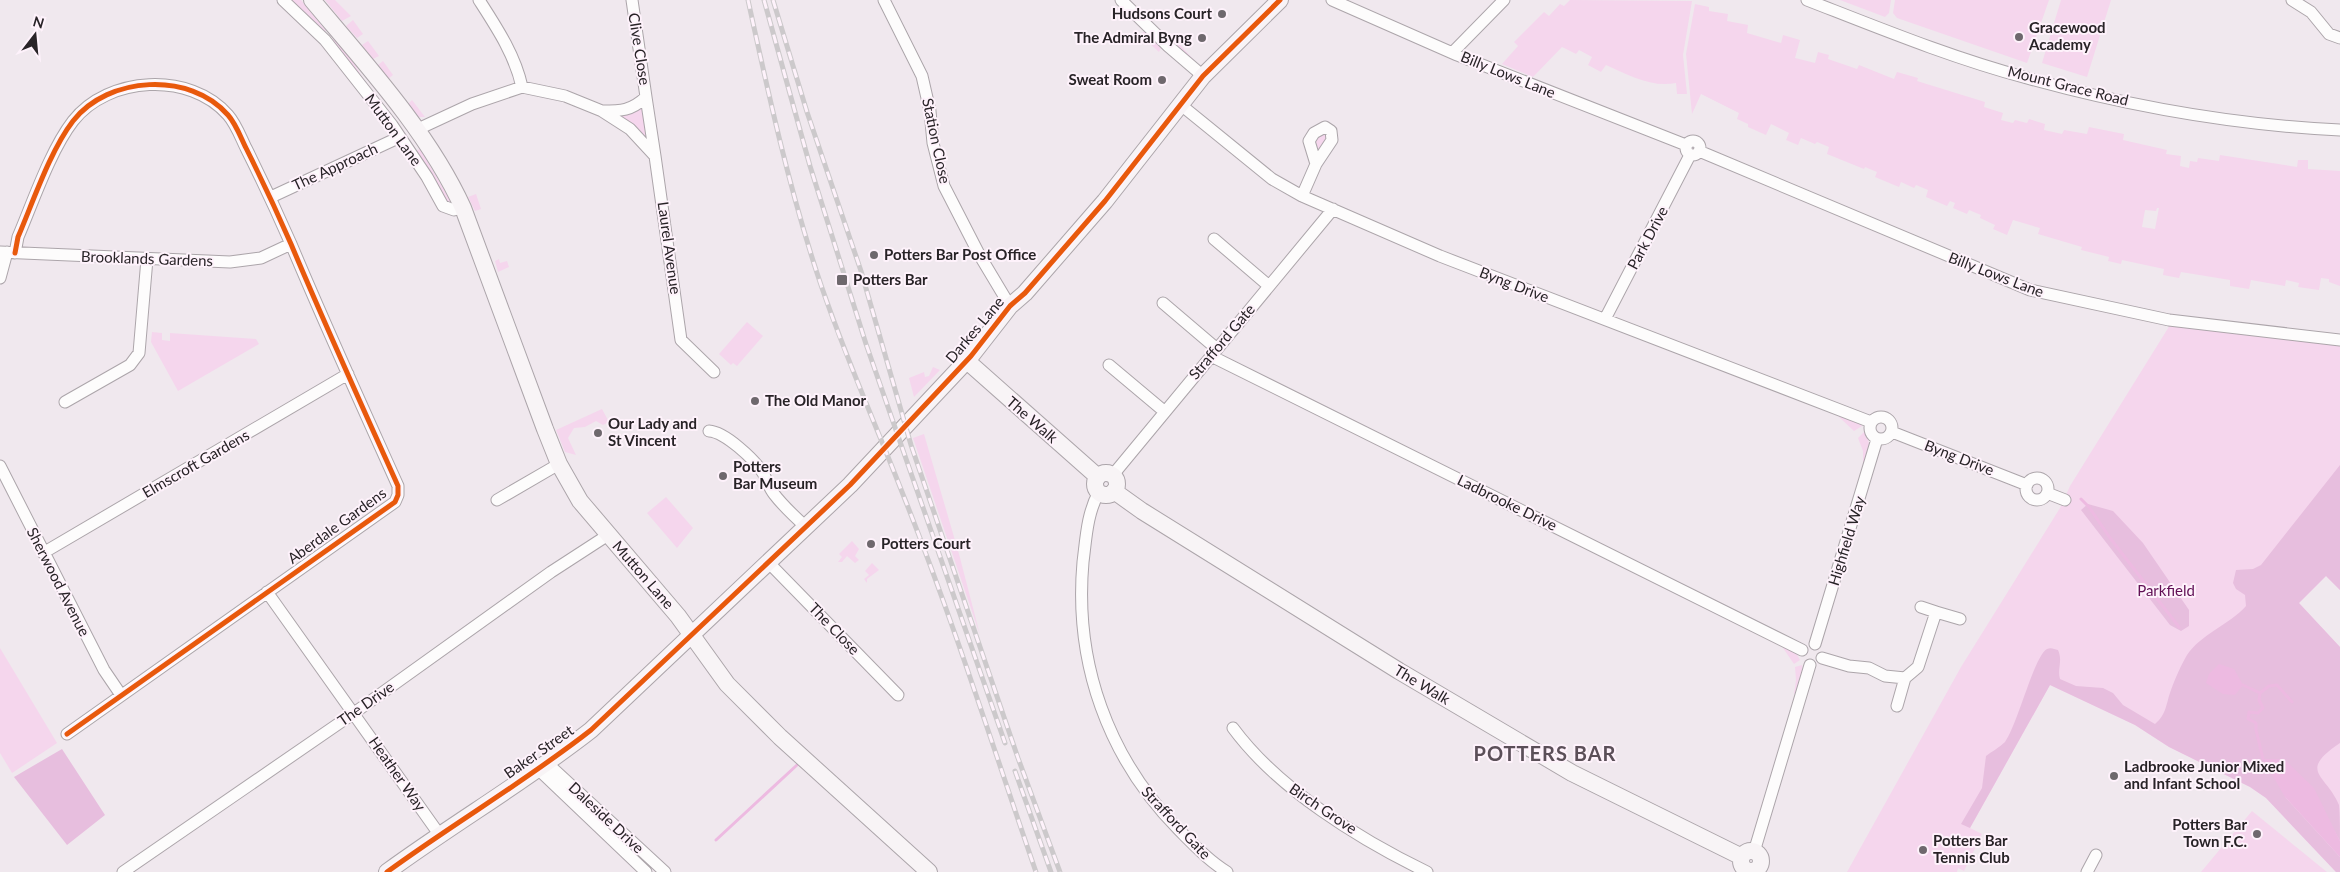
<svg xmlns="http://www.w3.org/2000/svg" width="2340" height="872" viewBox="0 0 2340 872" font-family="Lato,sans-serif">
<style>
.green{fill:#f5d6ed;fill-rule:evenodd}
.forest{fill:#e7bede}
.water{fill:#edbae1}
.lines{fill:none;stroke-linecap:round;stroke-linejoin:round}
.stream{stroke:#edbae1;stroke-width:3}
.street-casing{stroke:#aca5aa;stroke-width:13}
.secondary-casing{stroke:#aca5aa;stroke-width:18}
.street{stroke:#fdfcfc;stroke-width:11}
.secondary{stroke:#f8f4f6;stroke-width:16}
.rail-casing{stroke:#ccc9cb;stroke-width:5}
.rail{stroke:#fef2fb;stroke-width:3;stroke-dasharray:9;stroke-linecap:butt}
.cycleway-casing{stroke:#fef2fb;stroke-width:8}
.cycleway{stroke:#e8590c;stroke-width:5}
.poi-dot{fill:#6e686d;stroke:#fef2fb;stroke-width:2}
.labels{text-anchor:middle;stroke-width:4;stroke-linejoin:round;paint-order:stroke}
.poi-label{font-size:15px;font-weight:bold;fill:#282327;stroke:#fef2fb;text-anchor:start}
.street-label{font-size:15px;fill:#282327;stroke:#fef2fb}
.park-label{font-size:15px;fill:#611055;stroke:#fef2fb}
.district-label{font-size:20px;font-weight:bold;letter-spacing:1px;fill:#5b4f58;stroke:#fef2fb}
</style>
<rect width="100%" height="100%" fill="#f0e8ee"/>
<path class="green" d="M290,0H301L326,31H323Z
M325,0H335L351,16L342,21Z
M1570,0L1692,1L1683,55L1687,94H1677L1676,83C1652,88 1628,75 1606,65L1601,72L1588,65L1592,57L1579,50L1576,54L1562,47L1533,77L1502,64L1518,46L1514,42L1544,12L1549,16L1560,4L1564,6Z
M1840,0H1891L1889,13L1885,17Z
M1895,0H2049L2027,63L1897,18L1893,13Z
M2061,0H2111L2087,77L2042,63Z
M1695,4L1709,7V11L1728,14L1727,21L1748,25L1747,33L1781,43L1783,35L1800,40L1795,58L1815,63L1818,52L1829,55L1828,59L1857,69L1859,65L1894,79L1897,72L1918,78L1917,81L1985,102L1984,107L2003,113L2001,120L2013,123L2015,120L2027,123L2029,119L2045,124L2044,130L2062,134L2064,130L2087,134L2089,127L2124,134L2123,140L2167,150L2166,154L2181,156L2180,166L2189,168L2190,161L2197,162L2198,158L2219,161L2220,155L2297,167L2298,160H2308V169L2340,171V286L2329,282V279L2321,278L2319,290L2298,287L2299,283L2286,280L2285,286L2251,280L2249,289L2230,286V280L2181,272L2179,278L2163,275L2164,269L2122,260L2121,264L2108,261L2109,257L2081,250L2082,247L2038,234L2040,228L2013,220L2007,235L1993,229L1995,225L1980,218L1981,215L1969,210L1967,214L1953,208L1955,203L1950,201L1947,206L1926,197L1928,190L1916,185L1914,188L1901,182L1899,187L1875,177L1877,172L1865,167L1864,169L1827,154L1829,147L1817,142L1815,144L1801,138L1798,145L1786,140L1789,133L1771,124L1766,135L1748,127V124L1737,119L1739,113L1701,94L1692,114L1686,54ZM2157,208H2159L2155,229L2142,227L2145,210L2156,211Z
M353,20L363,34L357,38L346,26Z
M1144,32H1148L1162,46L1159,52L1139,34Z
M1168,32L1194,60L1193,61L1165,36Z
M334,38L352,60L364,80L332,43Z
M368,41L379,56L373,59L362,45Z
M383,61L393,75L388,79L378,65Z
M412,100L425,117H418L408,104Z
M642,106L649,138L647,140L617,115Z
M1322,132L1329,137L1318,155L1314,144Z
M420,149L453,205H448L416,151Z
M476,194L481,209L475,211L468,197Z
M499,259L500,263L507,261L509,267L498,272L495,261Z
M747,322L763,336L737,366L733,363L731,365L719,354Z
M2170,325L2302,341L2340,342V590L2326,576L2299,603L2340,647V872H2336L2266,798L2250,787L2169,747L2135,725L2050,685L1970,828L1982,834L1964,871L1958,868L1957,872H1847L1961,667L2060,508L2070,486Z
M152,332L162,333V340L170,341V333L256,339L259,344L178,391L151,342Z
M933,367L940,370L914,397L909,378L924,372L925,377L929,376Z
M602,409L609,422L603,425L596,421L585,427L574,428L568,438L576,455L565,452L556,430Z
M1841,415L1858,421L1862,426L1854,431L1839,417Z
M1866,430L1870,449L1866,462L1863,463V451L1858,438Z
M924,434L959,554L980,635L913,438Z
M666,497L693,528L677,548L647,513Z
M852,541L859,549L855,556L859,560L855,563L847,556L842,562H838L842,557L839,554Z
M872,563L879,570L867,579V583L864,579L869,575L865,571Z
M1785,645L1795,651L1800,660L1794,664L1783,648Z
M0,648L57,743L12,773L0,753Z
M1802,665L1803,671L1797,692L1794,694L1796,680L1795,667Z
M2252,811L2327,872H2201Z"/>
<path class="forest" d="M2340,465V590L2326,576L2299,603L2340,647V743C2297,772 2326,774 2339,805C2340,814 2340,831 2340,841L2335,832L2285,797L2340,857V872H2336L2266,798L2250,787L2169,747L2135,725L2050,685L1970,828L1961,824L1982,788L1986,756C1991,752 2000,747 2005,742C2018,724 2034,656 2047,649C2051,647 2054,649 2058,650C2063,661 2057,669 2060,679L2076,686L2103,688L2113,693L2123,705L2155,724C2167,714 2166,703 2171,690C2175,679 2181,665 2187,655C2201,634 2229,625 2246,606L2245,595L2236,589L2233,583L2236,570L2253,569L2261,565Z
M2088,504L2113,511L2143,543L2189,610V626L2181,631L2170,625L2081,510Z
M62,749L105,815L67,845L14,777Z"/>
<path class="water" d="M2219,664L2234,669L2243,685L2235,695L2223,694L2206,683L2209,674Z
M2263,759H2284L2314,788L2340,841V857L2285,797Z"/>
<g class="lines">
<path class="stream" d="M2081,499L2089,507L2110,538L2179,627
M2243,685L2260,693L2269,686L2277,685L2292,702
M2260,693L2259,700L2263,708L2258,713L2249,712L2248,719L2256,723V730L2263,759
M716,840L797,765"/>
<g class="street-casing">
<path id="street" d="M283,0L325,40L392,125L427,177L443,206L454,210L463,208
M479,0C497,28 515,55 522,87
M632,0L646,97
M884,0L922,76L930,111L933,143L944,186L980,256L1010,306
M1121,0L1168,46L1203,76
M1332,0L1457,55L1686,145
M1807,0C1879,28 1952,58 2027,78C2128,106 2235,125 2340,130
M2292,0L2311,12L2329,34L2340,38
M1453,52L1504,0
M1181,105L1272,179L1302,196L1440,256L1871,422
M602,111C621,111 631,111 646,97L655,156
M416,130L472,104L522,87L565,96L602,111L630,129L655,156L681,340L714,372
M1686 148a7 7 0 1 1 14 0a7 7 0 1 1-14 0Z
M1699,151L2030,290L2169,320L2340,340
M1302,196L1316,164L1332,140L1331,131L1325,127L1314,133L1309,141L1316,164
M271,197L400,137
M1214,239L1269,286
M0,252L230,262L261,258L291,244
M15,253L18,237C33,202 50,151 73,121C108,76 190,71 228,115C236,124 241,138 246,148C262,180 277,212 291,244C325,325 362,406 398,486V495L395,502L67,734
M0,278L7,252
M1163,303L1217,349
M1605,319L1690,155
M1211,356L1802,650
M1109,365L1165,412
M65,402L130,365L139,353L147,259
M1870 428a11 11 0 1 1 22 0a11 11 0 1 1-22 0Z
M709,431C725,432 754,459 763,473C767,480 769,488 774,494C783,506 795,517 806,527
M1892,432L2027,485
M0,466L104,670L121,695
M1112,476L1333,209
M2026 489a11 11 0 1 1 22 0a11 11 0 1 1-22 0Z
M1099,492C1087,513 1086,539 1083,562C1074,663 1108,758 1179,830C1194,845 1209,861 1227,872
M2047,493L2065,500
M497,500L559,464
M43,553L348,374
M769,563L898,695
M267,592L439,834
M1921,607L1936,612
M1815,644L1877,439
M1822,658L1849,666L1869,668L1885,676L1905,678L1918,667L1936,612L1960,619
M1897,706L1905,678
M1233,728C1278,789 1359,839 1427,872
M548,764L665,872
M539,770L646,872
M1754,852L1810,665
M123,872L354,713L551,572L608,535
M2087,872L2096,855"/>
</g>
<g class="secondary-casing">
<path id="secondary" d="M312,0C365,63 429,133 463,208L545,429L559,464L580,501L678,616L727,684L780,737L929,872
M967,361L1098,477
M1095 484a11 11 0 1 1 22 0a11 11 0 1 1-22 0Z
M1114,491L1142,511L1399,671L1572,773L1742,857
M1741 861a10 10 0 1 1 20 0a10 10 0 1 1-20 0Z
M387,872C454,823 526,781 591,730L850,485L971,356L1010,306L1025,293L1105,201L1203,76L1280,0"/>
</g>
<use href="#street" class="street"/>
<use href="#secondary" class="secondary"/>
<g class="rail-casing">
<path id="rail" d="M748,0C768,92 788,184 817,273C842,350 875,422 904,497C953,620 993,747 1036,872
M764,0L810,166L866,344L1005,743
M773,0L807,112L861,271L911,445L1018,758L1060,872
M1015,771L1051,872"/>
</g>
<use href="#rail" class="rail"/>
<g class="cycleway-casing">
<path id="cycleway" d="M15,253L18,237C33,202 50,151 73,121C108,76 190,71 228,115C236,124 241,138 246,148C262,180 277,212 291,244C325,325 362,406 398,486V495L395,502L67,734
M387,872C454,823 526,781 591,730L850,485L971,356L1010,306L1025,293L1105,201L1203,76L1280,0"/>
</g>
<use href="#cycleway" class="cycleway"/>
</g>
<g class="poi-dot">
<circle cx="1222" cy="14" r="5"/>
<circle cx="2019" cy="37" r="5"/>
<circle cx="1202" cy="38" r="5"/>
<circle cx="1162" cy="80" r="5"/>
<circle cx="874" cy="255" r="5"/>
<rect x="836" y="274" width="12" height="12" rx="2.5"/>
<circle cx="755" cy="401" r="5"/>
<circle cx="598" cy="433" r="5"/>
<circle cx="723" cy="476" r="5"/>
<circle cx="871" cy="544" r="5"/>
<circle cx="2114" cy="776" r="5"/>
<circle cx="2257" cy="834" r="5"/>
<circle cx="1923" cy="850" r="5"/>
</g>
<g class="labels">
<g class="poi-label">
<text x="1212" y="19" text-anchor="end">Hudsons Court</text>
<text x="2029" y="33">Gracewood<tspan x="2029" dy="17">Academy</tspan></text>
<text x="1192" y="43" text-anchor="end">The Admiral Byng</text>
<text x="1152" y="85" text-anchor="end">Sweat Room</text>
<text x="884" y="260">Potters Bar Post Office</text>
<text x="853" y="285">Potters Bar</text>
<text x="765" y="406">The Old Manor</text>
<text x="608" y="429">Our Lady and<tspan x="608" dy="17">St Vincent</tspan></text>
<text x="733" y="472">Potters<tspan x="733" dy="17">Bar Museum</tspan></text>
<text x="881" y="549">Potters Court</text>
<text x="2124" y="772">Ladbrooke Junior Mixed<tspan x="2124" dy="17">and Infant School</tspan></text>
<text x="2247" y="830" text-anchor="end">Potters Bar<tspan x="2247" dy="17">Town F.C.</tspan></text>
<text x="1933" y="846">Potters Bar<tspan x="1933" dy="17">Tennis Club</tspan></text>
</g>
<g class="street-label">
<text transform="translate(639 49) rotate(81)" y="5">Clive Close</text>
<text transform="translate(1508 75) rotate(22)" y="5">Billy Lows Lane</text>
<text transform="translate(2068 86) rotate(14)" y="5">Mount Grace Road</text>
<text transform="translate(393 130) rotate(54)" y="5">Mutton Lane</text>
<text transform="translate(936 141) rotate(78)" y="5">Station Close</text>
<text transform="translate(335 167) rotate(-25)" y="5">The Approach</text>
<text transform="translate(1648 238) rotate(-62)" y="5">Park Drive</text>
<text transform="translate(669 248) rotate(82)" y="5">Laurel Avenue</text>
<text transform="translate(147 259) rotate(2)" y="5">Brooklands Gardens</text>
<text transform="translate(1996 275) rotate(21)" y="5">Billy Lows Lane</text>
<text transform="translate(1514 285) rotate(21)" y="5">Byng Drive</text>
<text transform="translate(975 330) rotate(-50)" y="5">Darkes Lane</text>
<text transform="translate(1222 342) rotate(-50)" y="5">Strafford Gate</text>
<text transform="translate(1032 420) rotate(41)" y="5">The Walk</text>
<text transform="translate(1959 458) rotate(21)" y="5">Byng Drive</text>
<text transform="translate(196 464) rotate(-30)" y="5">Elmscroft Gardens</text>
<text transform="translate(1507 503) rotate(26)" y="5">Ladbrooke Drive</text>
<text transform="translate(337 526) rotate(-36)" y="5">Aberdale Gardens</text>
<text transform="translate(1847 541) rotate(-73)" y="5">Highfield Way</text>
<text transform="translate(643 575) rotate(49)" y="5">Mutton Lane</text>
<text transform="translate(58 582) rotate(63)" y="5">Sherwood Avenue</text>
<text transform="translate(834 629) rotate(46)" y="5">The Close</text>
<text transform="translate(1422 685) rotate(31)" y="5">The Walk</text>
<text transform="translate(366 704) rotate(-35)" y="5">The Drive</text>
<text transform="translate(539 752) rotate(-35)" y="5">Baker Street</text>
<text transform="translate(397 774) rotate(55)" y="5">Heather Way</text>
<text transform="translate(1323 809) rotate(34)" y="5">Birch Grove</text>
<text transform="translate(606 818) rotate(43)" y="5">Daleside Drive</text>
<text transform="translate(1176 823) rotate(47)" y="5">Strafford Gate</text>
</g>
<g class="park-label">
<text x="2166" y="596">Parkfield</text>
</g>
<g class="district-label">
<text x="1545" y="761">POTTERS BAR</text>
</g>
</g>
<g transform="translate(35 35) rotate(16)" stroke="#fef2fb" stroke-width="4" paint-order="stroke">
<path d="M0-4L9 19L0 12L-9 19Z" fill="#282327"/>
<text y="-8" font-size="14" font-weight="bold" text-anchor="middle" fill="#282327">N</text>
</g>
</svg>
